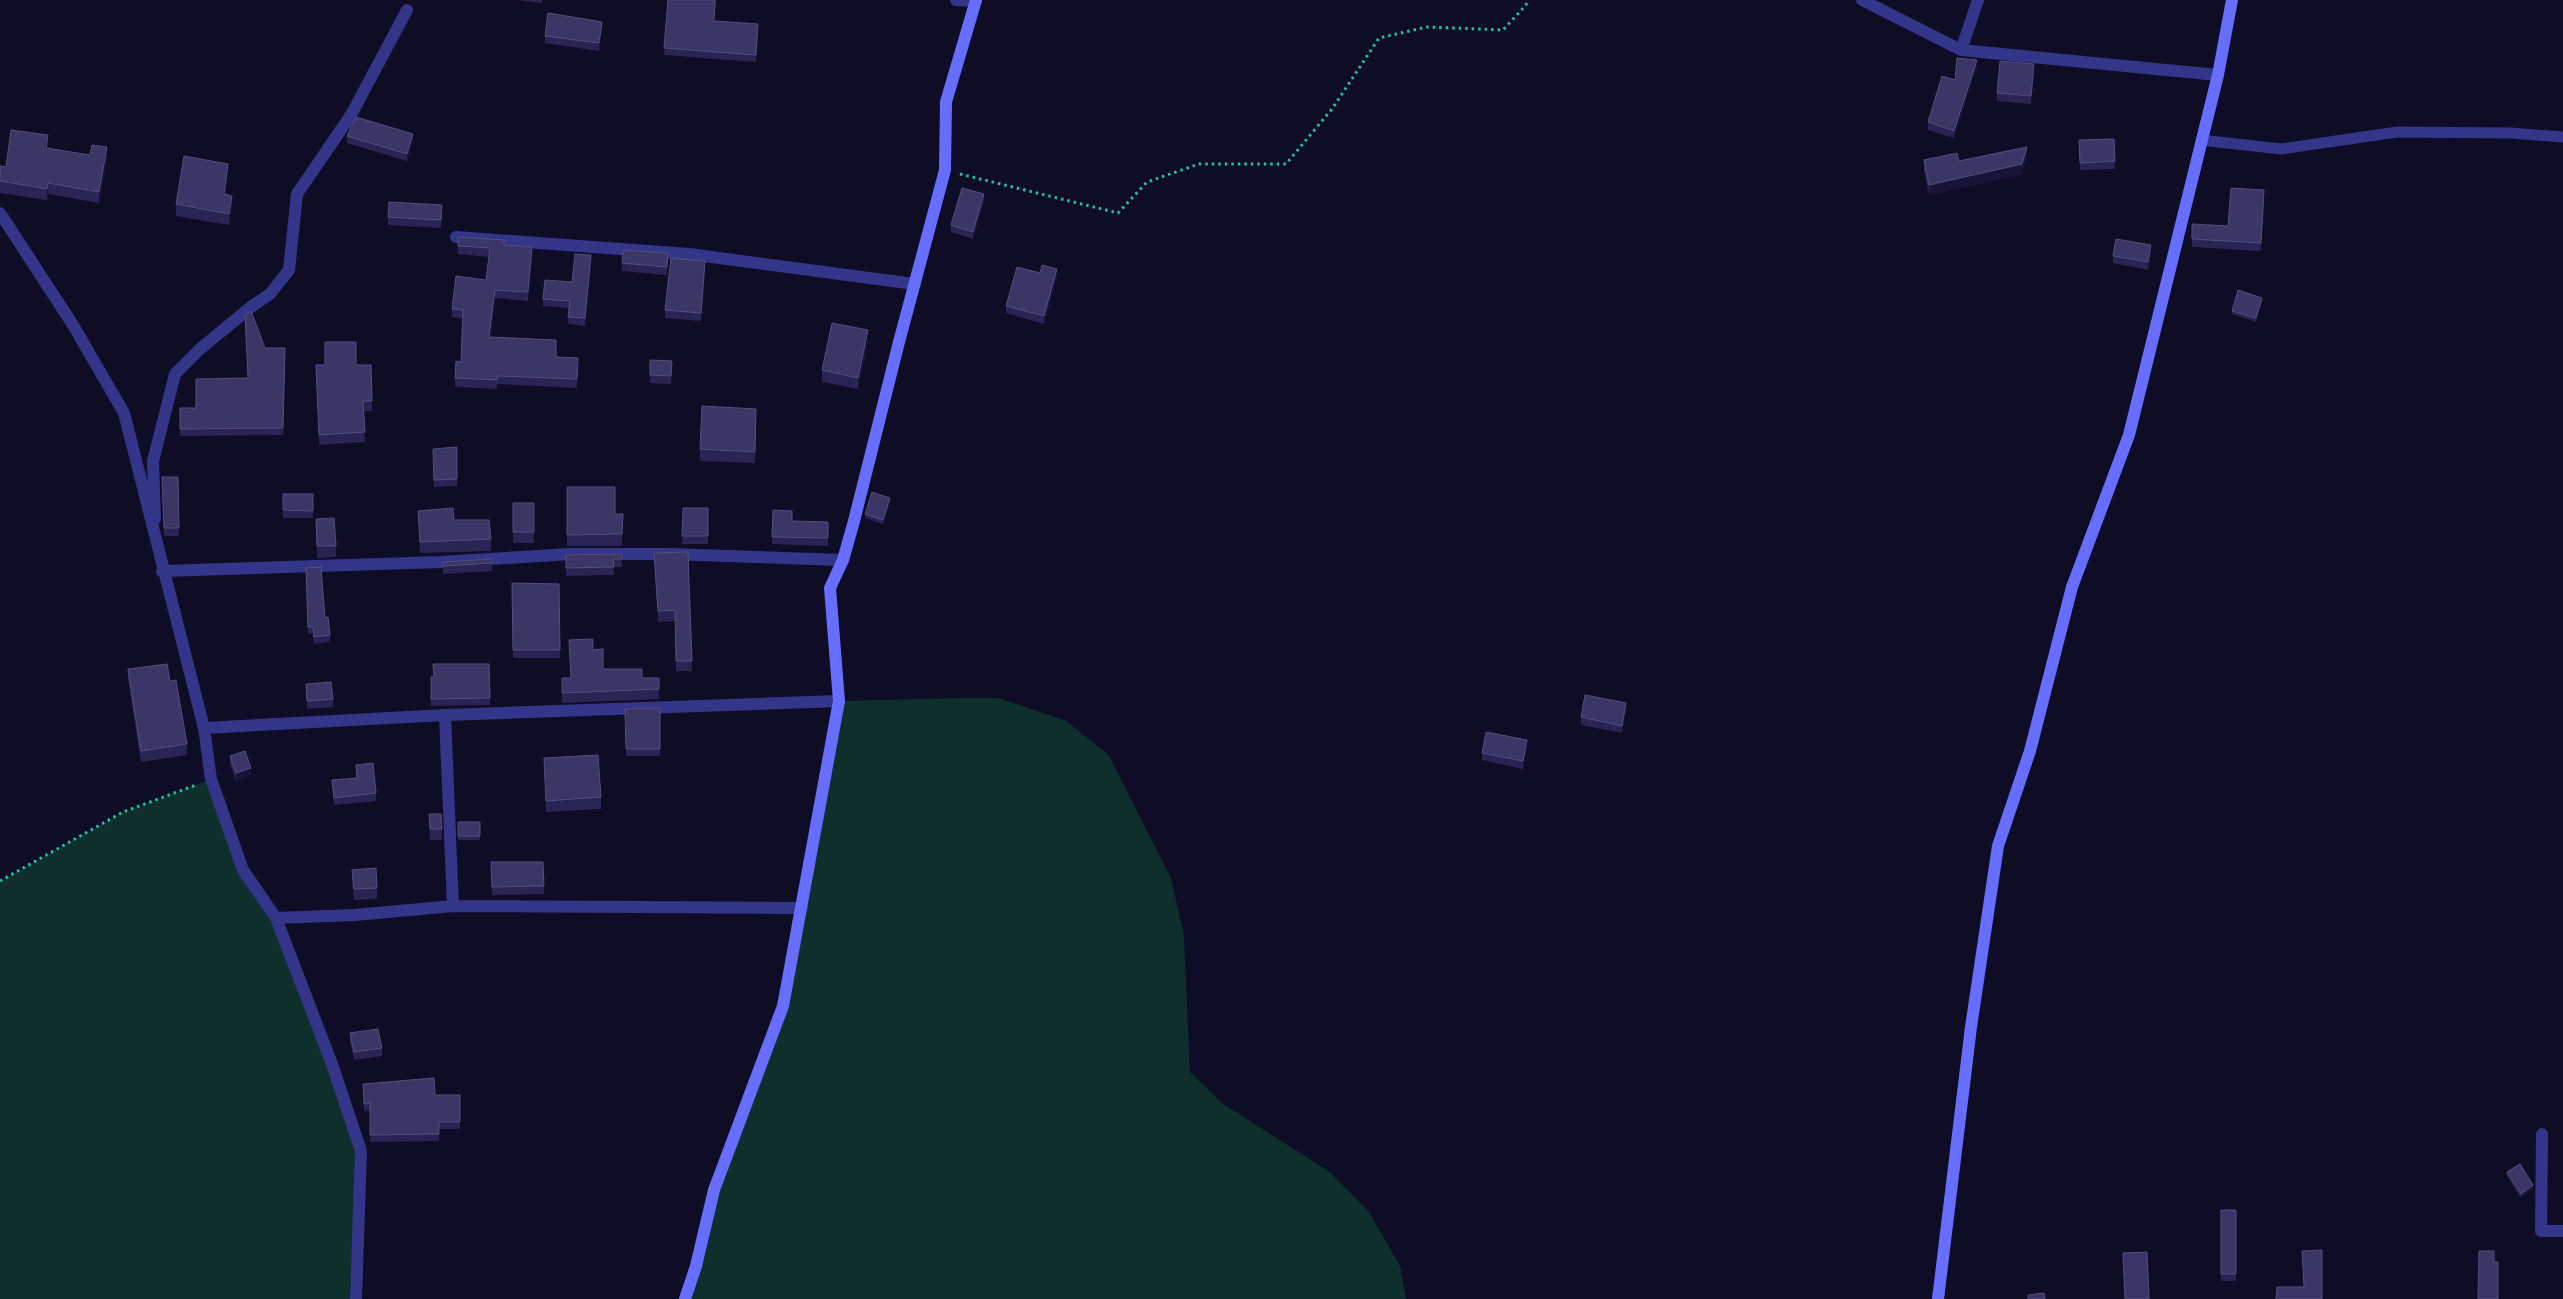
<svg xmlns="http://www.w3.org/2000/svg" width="2563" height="1299" viewBox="0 0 2563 1299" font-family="Commissioner,sans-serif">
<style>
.green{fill:#0f2f2c}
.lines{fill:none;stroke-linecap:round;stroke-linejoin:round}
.path{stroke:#24bfaa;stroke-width:3;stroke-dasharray:2.5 4;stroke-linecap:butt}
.lane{stroke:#333688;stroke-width:11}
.street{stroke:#333688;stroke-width:12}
.secondary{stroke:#676eff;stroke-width:12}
.wall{fill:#2a2454}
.shaded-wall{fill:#171339}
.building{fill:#3c3666;stroke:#534e7e}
</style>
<rect width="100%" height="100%" fill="#0f0c25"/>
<path class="green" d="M961,698H999L1066,721L1108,754L1171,878L1184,936L1190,1072L1222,1103L1330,1172L1369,1212L1400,1266L1406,1299H685L714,1190L783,1006L839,701Z
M211,779L243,870L276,918L361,1151L356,1299H0V881L123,812Z"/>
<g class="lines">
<path class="path" d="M960,174L1118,213L1147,182L1199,164H1286L1332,109L1379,38L1427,27L1503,30L1526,5L1527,0
M0,881L123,812L196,785"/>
<path class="lane" d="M2201,140L2281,149L2397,132L2510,133L2563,137"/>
<path class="street" d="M956,0L976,1
M1862,0L1961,50L2218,75
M1961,50L1978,0
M0,213L73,325L124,413L204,728L211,779L243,870L276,918L332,1064L361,1151L356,1299
M456,237L689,254L915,284
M155,519L153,461L175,374L200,349L251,307L270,294L289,270L297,194L351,115L407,10
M162,571L441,562L571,554H669L843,560
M445,715L453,906
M204,728L445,715L839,701
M276,918L355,915L453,906L802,908
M2542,1134L2541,1231H2563"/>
<path class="secondary" d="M685,1299L696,1266L714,1190L783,1006L839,701L830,588L843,560L854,521L899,342L945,170L946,102L976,0
M1938,1299L1971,1027L1998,846L2030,751L2072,587L2129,435L2218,75L2232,0"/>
</g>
<path class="wall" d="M516,0H542V3Z
M668,0H716L714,21L758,31L756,62L664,55Z
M602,30L599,51L545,43V36Z
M1977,67L1954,138L1928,130V122L1955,80Z
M2034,72L2031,104L1997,101V93Z
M347,136L413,140L407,161L347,143Z
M2114,139L2115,169L2080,170L2079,140Z
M48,148L107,159L99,203L48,194L47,200L0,193V166L6,167Z
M2027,157L2022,174L1929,195L1924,171V160L1959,161Z
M228,176L225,195L232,207L229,225L176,216V204Z
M2264,198L2261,251L2192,247V239L2228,226Z
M984,202L973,239L951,232V225Z
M442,212L441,228L388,225V217Z
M504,245L532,255L528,301L495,298L490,337L556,357L578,358L577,388L497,384V389L455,387V378L461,362L463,319L452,317V309L486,280L489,257L458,254V246Z
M2151,252L2148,270L2113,263V256Z
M668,261L667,275L622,271V263Z
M591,263L585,326L568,324L569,308L543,306V299L572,282Z
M705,268L701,321L665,318V310Z
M1040,273L1057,277L1044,324L1006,313V306Z
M2262,302L2256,322L2232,314V311Z
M868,342L858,389L822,382V370Z
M265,348H285L283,435L180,436V408H196L247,378Z
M650,360L672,369L671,384L650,383Z
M316,365H371L372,411H363L365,442L319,445Z
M756,420L755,463L700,461V449Z
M457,447V486L434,487L433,449Z
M162,477H178L179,536H164Z
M567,487L615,514H623L622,546H567Z
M283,494H313V518H283Z
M890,502L883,524L865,518V514Z
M513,503H534V543H513Z
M683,508H708V544H682Z
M773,510L792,521L828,522V546L772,544Z
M418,511L454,520L491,539V551L420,553Z
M316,519L336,546V557L317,558Z
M688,552L692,671H676L675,621L658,622L654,553Z
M622,554V567H614V575L566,576V555Z
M492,559V571L443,574V562Z
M306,568L325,618L330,635V642L314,644L313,633L308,634Z
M512,583L559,584L560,658H513Z
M593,650L603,669L642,678H659V699L562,703V678H570Z
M489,664L490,705L431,706V677Z
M128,669L170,681L187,744V755L141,762L128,679Z
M306,684L333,699V707L307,709Z
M660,708V756H626L625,709Z
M1626,711L1622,733L1581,725V717Z
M1527,748L1523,769L1482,760V753Z
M230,756L251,776L236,781L230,764Z
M544,758L601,797V809L546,812Z
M356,765L376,793V801L334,805L332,780L356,778Z
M429,814L442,829V840H430Z
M458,822H480V840H458Z
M491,862H543L544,894L492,895Z
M352,870L377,888V899L354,900L352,881Z
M350,1033L382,1048V1056L354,1060L350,1041Z
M363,1084L435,1095H460V1129H439V1141L370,1142V1110L364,1111Z
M2507,1172L2533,1189L2521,1198L2507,1176Z
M2221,1210H2236V1281H2221Z"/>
<path class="shaded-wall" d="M602,22V30L599,51V43Z
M1977,60V67L1954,138V131Z
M2034,64V72L2031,104V96Z
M413,134V140L407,161V154Z
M48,135V147L46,160V148Z
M107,147V159L99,203V192Z
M2027,147V157L2022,174L1929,195V185Z
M228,164V176L224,206V194Z
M48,183V194L47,200V189Z
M984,194V202L973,239V232Z
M232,196V207L229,225V214Z
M2151,245V252L2148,270V262Z
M532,247V255L528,301V292Z
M591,255V263L585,326V318Z
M705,261V268L701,321V313Z
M1057,269V277L1044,324V316Z
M495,290V298L489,346V337Z
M2262,298V302L2256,322V318Z
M868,330V342L858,389V378Z
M890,498V502L883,524V520Z
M1626,703V711L1622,733V726Z
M1527,740V748L1523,769V761Z
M251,768V776L236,781V773Z
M2533,1185V1189L2521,1198V1194Z"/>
<path class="building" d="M668,0H715L714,21L758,24L756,55L664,48Z
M548,13L602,22L599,43L545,36Z
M1957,58L1977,60L1954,131L1928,122L1942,76L1955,80Z
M2000,61L2034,64L2031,96L1997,93Z
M356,117L413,134L407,154L347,136Z
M11,130L48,135L46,148L90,155L92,145L107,147L99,192L48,183L47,189L0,181V166L6,167Z
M2114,139L2115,161L2080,163L2079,140Z
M2027,147L2022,164L1929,185L1924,160L1957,153L1959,161Z
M184,156L228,164L224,194L232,196L229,214L176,204Z
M962,188L984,194L973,232L951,225Z
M2231,188L2264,190L2261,243L2192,239V224L2228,226Z
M389,202L442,205L441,220L388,217Z
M458,237L504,240V245L532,247L528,292L495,290L489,337L556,340V357L578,358L577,379L497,376V380L455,378L456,361L461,362L463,310L452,309L456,276L486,280L490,248L458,246Z
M2116,239L2151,245L2148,262L2113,256Z
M623,250L668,253L667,267L622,263Z
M575,254L591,255L585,318L568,317L570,301L543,299L545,280L572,282Z
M671,258L705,261L701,313L665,310Z
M1042,265L1057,269L1044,316L1006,306L1017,267L1040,273Z
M2238,290L2262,298L2256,318L2232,311Z
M251,311L265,348H285L283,428L180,429V408H196V379L248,378L245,315Z
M832,323L868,330L858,378L822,370Z
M325,342H356V365H371L372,401H363L365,432L319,435L316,365H325Z
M650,360L672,361L671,376L650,375Z
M702,406L756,409L755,452L700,449Z
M457,447V479L434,480L433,449Z
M162,477H178L179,528H164Z
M567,487H615V514H623L622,534L567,535Z
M872,492L890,498L883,520L865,514Z
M283,494H313V511L283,510Z
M513,503H534V532H513Z
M453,508L454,520H489L491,539L420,542L418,511Z
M683,508H708V536H682Z
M773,510L792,511V521L828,522V538L772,537Z
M334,518L336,546H317L316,519Z
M688,552L692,661H676L675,610L658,611L654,553Z
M622,554V559H613L614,567L566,568V555Z
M492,559V563L443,566V562Z
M321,567L325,618L328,617L330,635L314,637L313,627H308L306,568Z
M512,583L559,584L560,650H513Z
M593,639V650L603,649V669H642V678H659V689L562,693V678H571L569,640Z
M167,664L170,681L176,680L187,744L141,751L128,669Z
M433,664H489L490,698L431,699V677H434Z
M331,682L333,699L307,701L306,684Z
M1585,695L1626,703L1622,726L1581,717Z
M660,708V749H626L625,709Z
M1486,732L1527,740L1523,761L1482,753Z
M245,751L251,768L236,773L230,756Z
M598,755L601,797L546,801L544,758Z
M373,763L376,793L334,798L332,780L357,778L356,765Z
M429,814H441L442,829H430Z
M458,822H480V836H458Z
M491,862H543L544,886L492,887Z
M376,868L377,888L354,889L352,870Z
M378,1029L382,1048L354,1052L350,1033Z
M434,1078L435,1095H460V1122H439V1134L370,1135V1103L364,1104L363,1084Z
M2520,1164L2533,1185L2521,1194L2507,1172Z
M2221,1210H2236V1274H2221Z
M2322,1250V1299H2276L2277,1287H2304L2302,1251Z
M2479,1251H2494V1262H2498V1299H2478Z
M2147,1252L2149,1299H2125L2123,1253Z
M2044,1293L2045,1299H2028V1295Z"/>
</svg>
